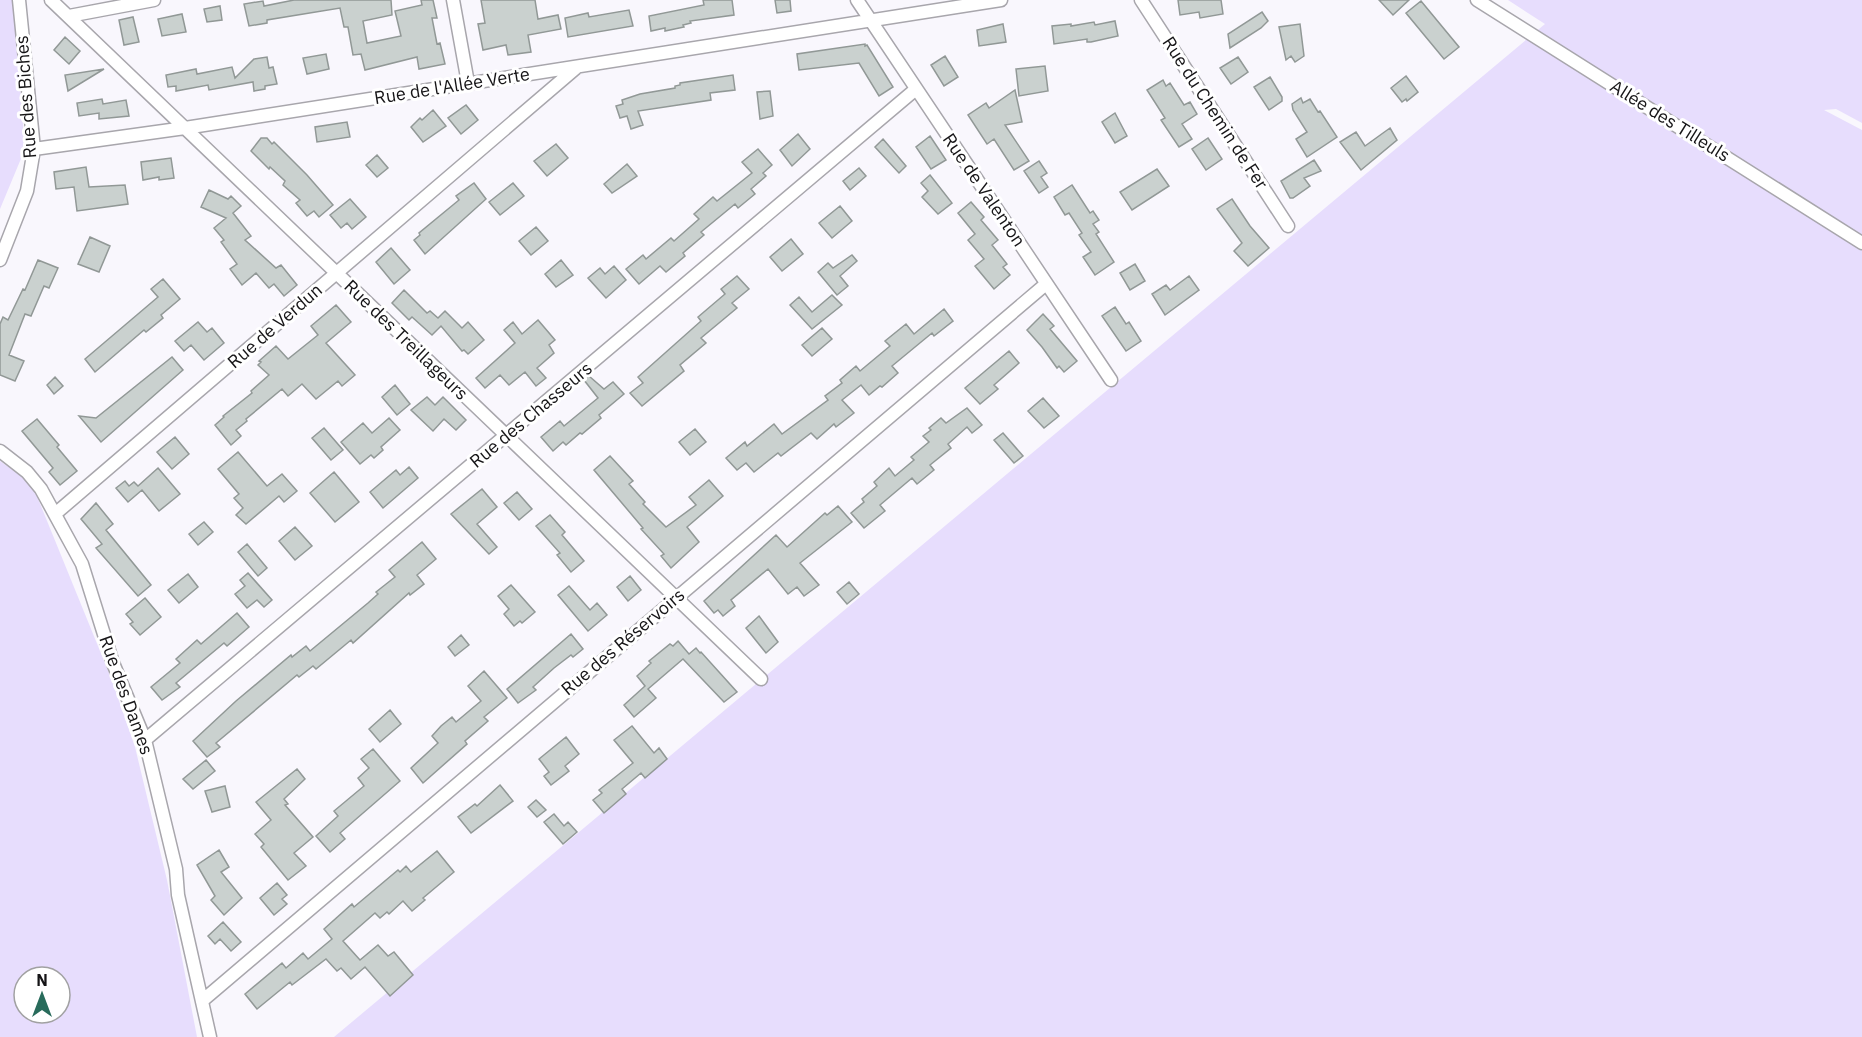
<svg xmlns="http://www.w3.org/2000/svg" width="1862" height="1037" viewBox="0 0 1862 1037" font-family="'IBM Plex Sans',sans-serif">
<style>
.green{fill:#e7ddfd;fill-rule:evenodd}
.building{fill:#cad1cf;stroke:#919896;stroke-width:1.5}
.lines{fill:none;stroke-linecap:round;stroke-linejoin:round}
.street-casing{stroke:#a8a6ac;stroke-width:15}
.street{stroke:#fff;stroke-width:12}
.labels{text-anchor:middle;stroke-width:6;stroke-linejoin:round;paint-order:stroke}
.street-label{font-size:18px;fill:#151416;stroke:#fff}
</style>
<rect width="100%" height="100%" fill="#f9f7fd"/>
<path class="green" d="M0,0H13L25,149L0,209Z
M1508,0H1862V123L1836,109L1824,110L1862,130V1037H334L1545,24Z
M0,461L32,484L111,678L135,747L167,880L197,1037H0ZM24,977H60V1013H24Z"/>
<path class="building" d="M294,0H391L392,15L363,21L367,43L401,36L395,11L422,5L421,0H433L437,18H432L437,44L440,43L445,64L419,69L417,57L365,70L361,54L353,55L348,27H344L340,8L267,20V23L249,26L244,4L263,1L264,6Z
M481,0H535L538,19L558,15L561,29L528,35L531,52L508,55L506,45L483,50L478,24L485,23Z
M703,0H732L734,15L690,21L691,23L683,25L684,27L665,31V28L651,31L649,16L704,5Z
M775,0H790L791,11L777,13Z
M1178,0H1221L1223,14L1200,18L1199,12L1180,15Z
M1379,0H1409L1393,15Z
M1421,1L1459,47L1444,59L1406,13Z
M220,6L222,20L207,22L204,9Z
M629,10L633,26L568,37L565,18L588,13L589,17Z
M1262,12L1268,21L1261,28L1230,48L1228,34Z
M182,14L186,32L162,36L158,19Z
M133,17L139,42L124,45L119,20Z
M1115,21L1118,36L1091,42H1087V39L1054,44L1052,26L1071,24V26L1094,22L1095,25Z
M1003,24L1006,42L979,46L977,30Z
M1300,24L1304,56L1295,62L1291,56L1286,60L1279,27Z
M65,37L80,51L69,64L54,50Z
M865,44V46L867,45L893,87L879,96L859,63L799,70L797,54Z
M326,54L329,69L307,74L303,58Z
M945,56L958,77L944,86L931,65Z
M267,57L269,68L273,67L277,84L265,86V89L254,91L253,82L209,90L208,85L176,91V86L168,87L166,75L196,69L197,74L232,67L235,78L254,59Z
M1238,57L1248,72L1231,84L1220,68Z
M1045,66L1048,91L1019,96L1016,69Z
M104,69L68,91L65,75Z
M733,75L735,90L710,93L711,100L638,111L643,125L631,129L627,116L620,118L616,106L623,104L622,100L640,94L675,88V86L680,85V83Z
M1406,76L1418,92L1407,101L1406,99L1402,102L1391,88Z
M1270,77L1282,97V101L1269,110L1254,87Z
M1163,80L1166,86L1170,83L1184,105L1190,102L1197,114L1182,124L1192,139L1179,147L1161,120L1165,118L1147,90Z
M1015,90L1022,122L1005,125L1029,161L1014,170L994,139L987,144L968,115L986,103L989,108Z
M770,91L773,116L760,119L757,92Z
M1301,98L1303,103L1310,99L1318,112L1320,111L1337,137L1307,157L1296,139L1307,132L1293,110L1292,104Z
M102,99L103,104L126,100L129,116L99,119V113L79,116L77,103Z
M466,105L478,120L461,134L448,118Z
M433,110L446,126L423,142L411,127L420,118L422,120Z
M1115,113L1127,136L1115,143L1102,122Z
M347,122L350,137L317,142L315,127Z
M1390,128L1397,140L1361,170L1340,142L1356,132L1365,146Z
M798,134L810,149L792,166L780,150Z
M930,136L946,160L931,169L916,147Z
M261,138H267L272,144L274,142L307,175L333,205L319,217L314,211L307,216L296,203L300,200L283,185L285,181L270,167L269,169L251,151Z
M1208,138L1222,159L1206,170L1192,149Z
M883,139L906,166L899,173L875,147Z
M556,144L568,158L547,176L534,161Z
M758,149L772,165L763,173L766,176L751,189L755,194L738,208L735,204L701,232L704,235L683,253L685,256L666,272L660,266L639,284L626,269L643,255L646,259L671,238L674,241L699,219L694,214L713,197L717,201L752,173L742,162Z
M377,155L388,168L377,177L366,165Z
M171,158L174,178L159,180V177L143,180L141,162Z
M1314,160L1321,171L1304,178L1310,186L1293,198H1290L1281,181Z
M1039,161L1047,173L1041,177L1048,187L1039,193L1024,171Z
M627,164L637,176L612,193L604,184Z
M86,167L89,187L125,185L128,204L77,211L74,187L56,189L54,172Z
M859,168L866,176L850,190L843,181Z
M1157,169L1169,186L1132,210L1120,192Z
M930,175L952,203L938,214L922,197L928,191L921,183Z
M474,183L486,199L425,254L414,240L420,235L419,233L459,200L456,196Z
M513,183L524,196L500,215L489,202Z
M1072,185L1090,213L1093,211L1099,220L1093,224L1099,232L1096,234L1114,262L1095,275L1083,257L1091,252L1079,235L1082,233L1069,213L1065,215L1054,197Z
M209,190L228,199L231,196L241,206L233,213L251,236L245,240L276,268L281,265L297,285L284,296L274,284L269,288L256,273L242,285L230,269L237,264L221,242L224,240L214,228L226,218L201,207Z
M350,199L366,217L352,229L347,223L341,228L330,215Z
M1232,199L1250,226L1269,248L1248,266L1234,251L1242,243L1217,209Z
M971,202L984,217L981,220L998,240L992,245L1007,264L1003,267L1010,275L994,289L975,266L984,259L968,240L975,234L958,213Z
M840,206L852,221L832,238L819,223Z
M536,227L548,241L531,255L519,241Z
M90,237L110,246L99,272L78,264Z
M791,239L803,254L782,271L770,257Z
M391,248L410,270L394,284L376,262Z
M852,255L857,261L840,276L848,286L837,295L818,272L828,263L833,268Z
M38,260L58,268L49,288L44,286L31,316L25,314L9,355L24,361L15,381L0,375V324L3,317L8,320L23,289L25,290Z
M561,260L573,275L556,287L545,274Z
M1135,264L1145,281L1130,290L1120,273Z
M614,266L626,280L606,298L588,278L600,268L605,274Z
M737,276L749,289L732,303L737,308L701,338L706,343L680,365L684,371L642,406L630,393L643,383L638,377L701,321L698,317L725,294L721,289Z
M1189,276L1199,290L1165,315L1152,294L1166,285L1170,290Z
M163,279L180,299L161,315L163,318L146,332L144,330L95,372L85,359L158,297L151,289Z
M404,290L427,313L430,311L438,318L445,311L462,328L468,322L484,340L468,354L464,350L462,351L441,326L432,335L412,317L409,320L392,303Z
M832,295L842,305L812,329L790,305L799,297L812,312Z
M336,305L351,322L326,343L355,375L342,386L338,381L316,399L302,384L288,396L282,389L246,419L247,421L236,430L241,436L231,445L215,425L224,417L223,416L252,393L251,391L269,375L258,365L261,362L259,361L276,346L288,359L318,335L311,326Z
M1115,307L1126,324L1129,322L1141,341L1126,351L1102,316Z
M944,309L953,321L934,336L932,333L892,366L898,373L882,387L880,386L869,395L861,385L842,400L854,413L836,427L834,424L817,439L811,433L781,456L778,453L754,472L746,463L737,470L726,458L745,442L747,446L774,424L782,434L828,400L825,396L842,383L840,380L856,366L860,371L890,346L885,341L906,324L914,334Z
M1043,314L1054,326L1050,329L1077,361L1064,372L1059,366L1057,368L1042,347L1027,330Z
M538,320L555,340L549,345L554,353L537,368L546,378L536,386L525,372L509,385L500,375L485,388L476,378L515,343L504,330L513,322L522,334Z
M198,322L207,332L212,328L224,343L204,360L191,345L184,351L175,341Z
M822,328L832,339L812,356L802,345Z
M1009,351L1019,363L994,385L998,389L980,404L965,388Z
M172,357L183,370L101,442L79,416L96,418Z
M589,376L604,389L613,382L624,394L599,415L601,418L582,434L580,433L566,445L563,442L553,451L541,437L560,421L564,426L598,398L584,380Z
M55,377L63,386L54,394L47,385Z
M395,385L410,404L397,415L382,397Z
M427,397L435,405L443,397L466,420L456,430L444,419L433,431L411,410Z
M1043,398L1059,416L1044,428L1028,411Z
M967,408L982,425L972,433L967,427L948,444L951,448L930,465L934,470L917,484L912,478L880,505L885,511L864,528L851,513L864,502L862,499L877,486L874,482L889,468L895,476L914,460L911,457L929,442L923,436L931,430L929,428L941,418L946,423Z
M389,418L400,430L381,447L383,450L374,458L371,455L360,464L341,442L363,423L372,433Z
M37,419L59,445L57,447L77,471L60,485L49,472L53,468L22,431Z
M324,428L343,450L331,460L312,438Z
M695,429L706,442L690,455L679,442Z
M1003,433L1023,456L1014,463L994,440Z
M175,437L189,454L172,469L157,452Z
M238,452L267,486L282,474L297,491L284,502L279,496L246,524L236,515L243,508L234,498L239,494L218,469Z
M610,456L633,481L629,484L645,502L643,504L666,527L696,505L689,497L709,480L723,496L687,527L699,542L671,568L661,556L664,554L641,529L643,528L594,470Z
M409,467L418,478L383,508L370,492L396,470L400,475Z
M158,468L180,494L159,511L142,490L128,502L116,488L125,481L129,486L134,482L138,486Z
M334,472L359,502L335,522L310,493Z
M482,489L497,507L477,524L497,547L489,554L451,514Z
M517,492L532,509L519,520L504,503Z
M96,503L113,524L106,530L151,585L138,596L96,548L102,544L81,519Z
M838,506L852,522L800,563L819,585L804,596L797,587L788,594L768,569L731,600L735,606L723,616L718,610L714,613L704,601L776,535L787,547L825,513L827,515Z
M550,515L565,532L562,535L584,561L571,572L557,555L560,553L536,526Z
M204,522L213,532L198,545L189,534Z
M295,527L312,546L295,560L279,541Z
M422,542L436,559L417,575L424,584L410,595L409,593L353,643L351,640L316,669L313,666L299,677L297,675L216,743L220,747L207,757L193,741L236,701L291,655L292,657L306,646L310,651L368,603L378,594L376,592L395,577L389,570Z
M247,544L267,568L258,576L238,552Z
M248,573L272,600L264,607L257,600L247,608L235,594L245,586L240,580Z
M188,574L198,587L179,603L168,590Z
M630,576L641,590L628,601L617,587Z
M849,582L859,594L847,604L837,592Z
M511,585L535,612L522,623L520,621L514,626L504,614L509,609L498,596Z
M569,586L590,610L597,603L607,615L588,631L558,595Z
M145,598L161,617L140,635L130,624L133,622L126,614Z
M237,613L249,627L227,646L224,643L176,683L180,687L162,700L151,687L180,663L176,659L197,640L201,644Z
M759,616L778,642L766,653L746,628Z
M571,634L583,649L573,657L571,655L554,668L533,687L536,690L518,703L507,689Z
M461,635L469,645L455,656L448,647Z
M678,641L689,654L696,648L700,653L701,652L737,692L724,702L683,659L648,689L656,698L634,717L624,705L645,686L637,676L651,663L649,661L670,644L673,646Z
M484,671L507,698L484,717L488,721L465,741L467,744L423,783L411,768L438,743L432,736L441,726L452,717L456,722L481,701L468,686Z
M390,710L401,724L380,742L369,729Z
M632,726L654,753L659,748L667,759L645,778L641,773L622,789L626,794L604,813L593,800L602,793L599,790L633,763L614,740Z
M566,737L579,754L565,766L569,771L551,785L544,776L549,772L539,759Z
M373,749L400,781L340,833L345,839L330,852L316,836L338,816L334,811L364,786L358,778L369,768L361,759Z
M206,760L215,771L193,789L183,779Z
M297,769L305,779L284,799L288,804L285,805L313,837L294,853L306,866L288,880L261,847L264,844L255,834L271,820L256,802Z
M500,785L513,801L471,833L458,817L475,804L477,806Z
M225,786L230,807L212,812L205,791Z
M536,800L546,810L537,817L528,807Z
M554,814L564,826L568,822L577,832L563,844L544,822Z
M219,850L229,867L221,872L242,898L224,915L211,900L215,896L197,865Z
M437,851L454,872L423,898L425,900L412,911L403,901L389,914L387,912L380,918L375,913L343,941L360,960L378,945L388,956L394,952L413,975L390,996L365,967L351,979L341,968L337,971L326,959L292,985L290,982L257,1009L245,994L282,963L286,968L303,953L308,959L332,939L324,929L352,904L354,907L398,870L400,872L406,866L411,872Z
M277,883L287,895L282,899L287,904L274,915L260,898Z
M223,922L241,942L231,951L220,939L215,944L208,936Z"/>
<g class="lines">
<g class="street-casing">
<path id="street" d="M51,0L761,679
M453,0L468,83
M857,0L1111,380
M1141,0L1288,226
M1477,0L1862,243
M69,16L154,0
M34,149L185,128L1001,0
M0,260L27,191L34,149L19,0
M0,451L27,472L41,489L82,564L113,663L145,740L176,869L178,895L210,1037
M55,514L576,68
M145,740L916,89
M202,1001L1046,284"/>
</g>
<use href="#street" class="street"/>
</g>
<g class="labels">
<g class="street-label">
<text transform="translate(452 86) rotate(-9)" y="6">Rue de l'Allée Verte</text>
<text transform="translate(26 97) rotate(-94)" y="6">Rue des Biches</text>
<text transform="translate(1215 113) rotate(57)" y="6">Rue du Chemin de Fer</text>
<text transform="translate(1670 121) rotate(32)" y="6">Allée des Tilleuls</text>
<text transform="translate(984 190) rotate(56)" y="6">Rue de Valenton</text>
<text transform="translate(275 326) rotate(-41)" y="6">Rue de Verdun</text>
<text transform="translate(406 340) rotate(44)" y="6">Rue des Treillageurs</text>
<text transform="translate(531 415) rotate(-40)" y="6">Rue des Chasseurs</text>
<text transform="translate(623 642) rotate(-40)" y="6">Rue des Réservoirs</text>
<text transform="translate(126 695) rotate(70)" y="6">Rue des Dames</text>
</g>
</g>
<g transform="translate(42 995)"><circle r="28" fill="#ffffff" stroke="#a1a1a2" stroke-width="1.5"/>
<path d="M0-4.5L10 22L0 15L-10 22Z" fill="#286b5b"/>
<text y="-9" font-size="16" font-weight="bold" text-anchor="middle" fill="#151416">N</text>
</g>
</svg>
